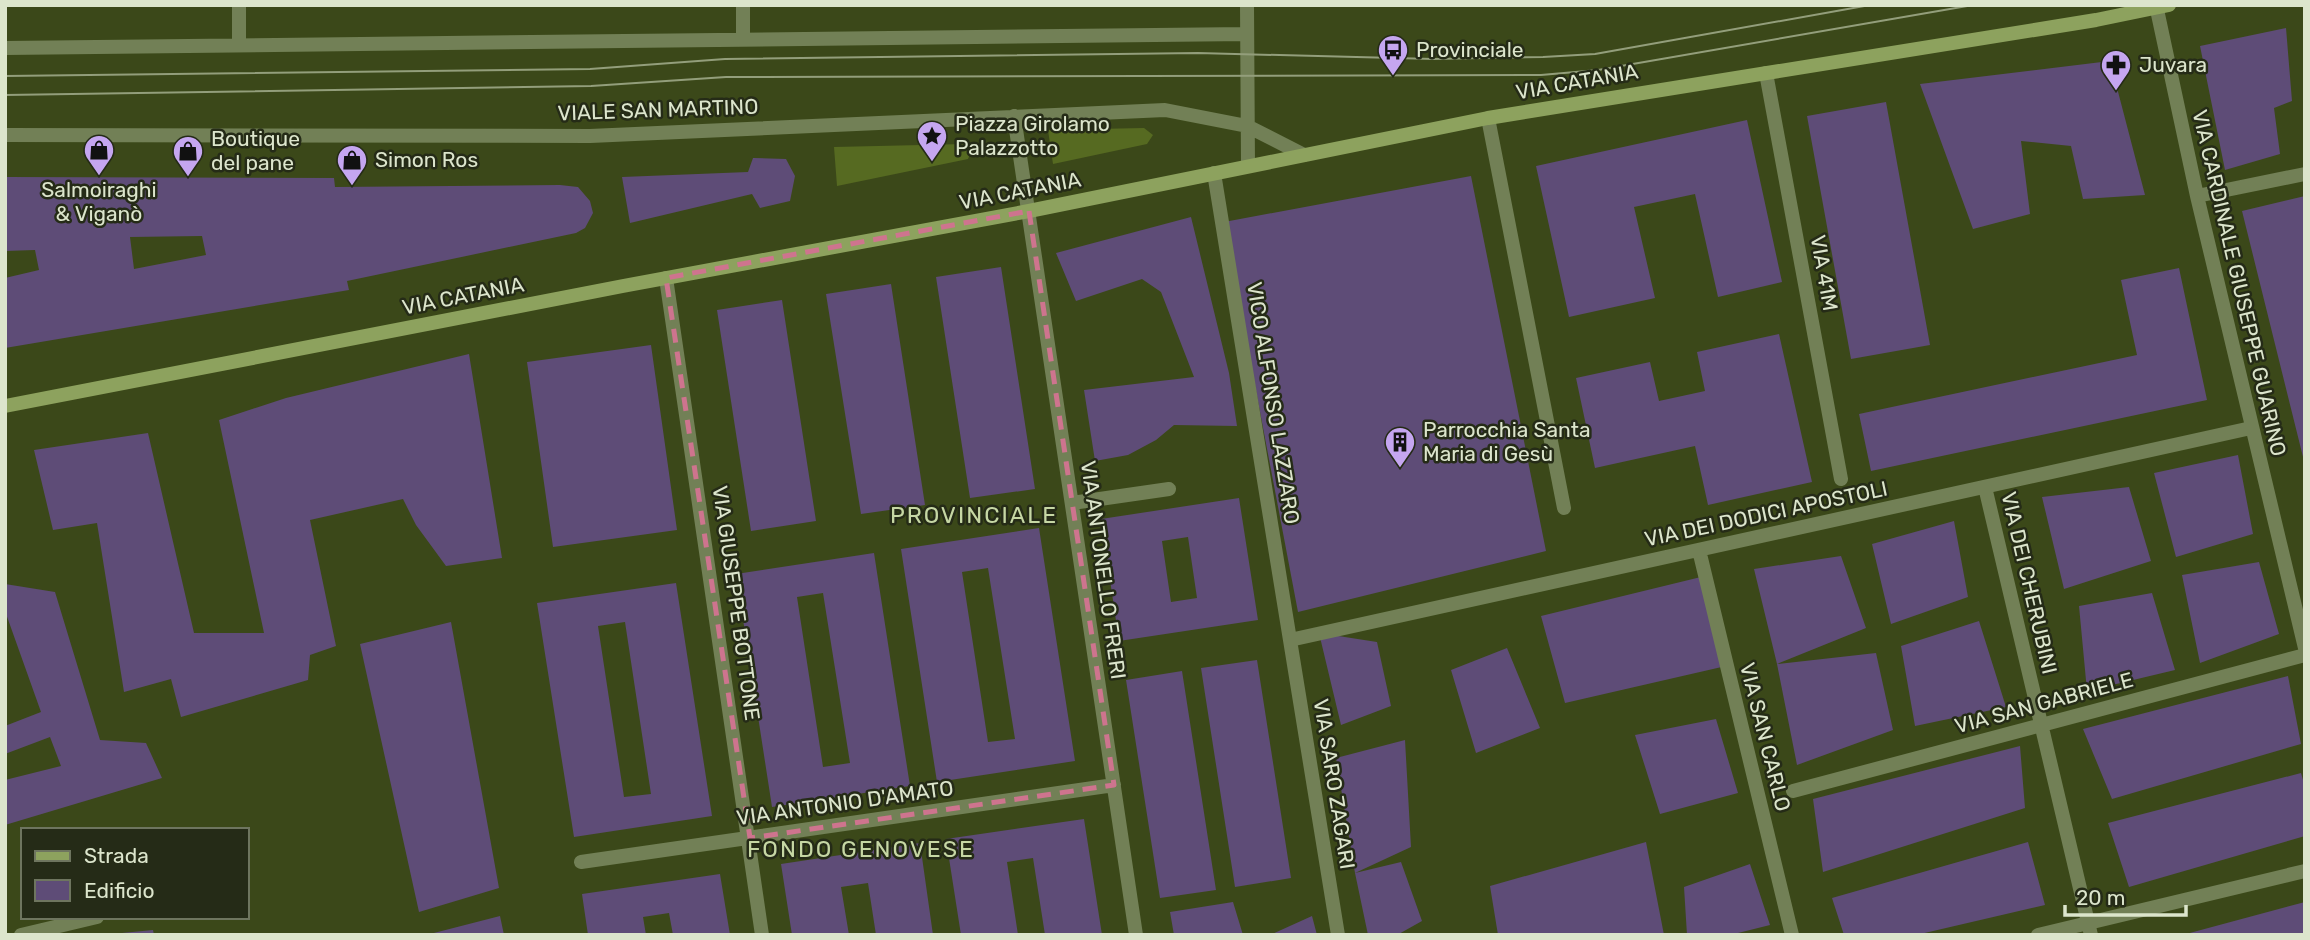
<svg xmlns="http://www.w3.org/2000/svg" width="2310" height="940" viewBox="0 0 2310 940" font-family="Rubik,sans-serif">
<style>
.green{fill:#566a21}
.building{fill:#5e4c77;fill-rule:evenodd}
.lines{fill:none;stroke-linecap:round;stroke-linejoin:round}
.street{stroke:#728056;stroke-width:14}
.secondary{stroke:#8da25e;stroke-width:14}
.tram{stroke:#939e7b;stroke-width:2}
.marked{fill:none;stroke:#ce748e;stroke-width:5;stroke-dasharray:14 9;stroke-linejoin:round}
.labels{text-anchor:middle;stroke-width:5;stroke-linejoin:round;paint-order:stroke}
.poi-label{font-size:21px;fill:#dce5cc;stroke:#252b17;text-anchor:start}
.street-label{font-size:21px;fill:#dce5cc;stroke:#252b17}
.neighbourhood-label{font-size:23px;letter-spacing:2px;fill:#c6d7a4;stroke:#252b17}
</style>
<rect width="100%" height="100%" fill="#3b4819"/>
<path class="green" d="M1144,128L1153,135L1147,144L1053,164L1048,130Z
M965,144L971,152L968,159L837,186L834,147Z"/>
<path class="building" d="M2286,28L2292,101L2274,108L2280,154L2225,170L2200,46Z
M2110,61L2145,195L2083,199L2071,146L2021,141L2030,214L1973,229L1920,84Z
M1886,102L1930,345L1851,359L1807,116Z
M1747,120L1782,282L1718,297L1695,194L1634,207L1655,298L1569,317L1536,166Z
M753,158L786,159L795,176L790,201L760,208L752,194L630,223L622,177L748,172Z
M1471,176L1546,551L1298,612L1224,222Z
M5,177L334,178L335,187L560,185L578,187L590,201L593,213L585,228L576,233L347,281L349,290L5,348V278L39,270L35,250L5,251ZM202,236L206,255L134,269L130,237Z
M2305,196V461H2304L2242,211Z
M1191,217L1229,373L1237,426L1174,425L1156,440L1128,455L1095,461L1084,390L1194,377L1161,292L1142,279L1076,301L1056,253Z
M1001,267L1035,489L970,498L936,277Z
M2179,268L2207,400L1871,471L1859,414L2137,355L2121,280Z
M891,284L925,505L861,514L826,294Z
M782,300L816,521L751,531L717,310Z
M1779,334L1812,482L1708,505L1695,446L1595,468L1576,378L1650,362L1659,401L1705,391L1697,352Z
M651,345L677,530L553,547L527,362Z
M469,354L502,558L446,566L416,525L403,499L310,520L336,646L310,655L308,680L181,717L171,679L124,692L97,523L53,530L34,450L148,433L194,633H264L219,420L286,398Z
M2238,455L2253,534L2176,557L2154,473Z
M2129,487L2151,561L2064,589L2042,497Z
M1239,498L1258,620L1119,641L1101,519ZM1188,537L1197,598L1171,602L1162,541Z
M1954,521L1968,597L1891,624L1872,544Z
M1039,528L1075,761L937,782L901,549ZM988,568L1015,739L988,742L962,572Z
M874,553L910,786L772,807L736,574ZM823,593L850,763L823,767L797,597Z
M1841,556L1866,628L1777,664L1754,569Z
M2259,562L2279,634L2200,663L2182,575Z
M1705,576L1726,666L1565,703L1541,616Z
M676,583L712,816L574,837L537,603ZM625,622L651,794L624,797L598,626Z
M5,584L55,592L100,740L146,743L162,778L5,825V780L61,766L50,737L5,754V726L41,712L5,611Z
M2152,593L2175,670L2087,691L2079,606Z
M1979,621L2006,707L1915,726L1901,646Z
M451,622L499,888L419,912L360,644Z
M1319,633L1377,642L1391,706L1341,725Z
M1507,648L1540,728L1476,753L1451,670Z
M1876,653L1893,730L1797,765L1777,664Z
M1257,660L1291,878L1235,887L1201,668Z
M1182,671L1216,890L1160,898L1126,680Z
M2288,676L2301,744L2112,799L2083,729Z
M1716,719L1738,793L1660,814L1635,735Z
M1405,740L1411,847L1355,873L1401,862L1422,921L1397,935H1368L1355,873L1336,758Z
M2020,746L2025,808L1823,872L1813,799Z
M2301,773L2305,787V836L2129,887L2108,823Z
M1084,819L1102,935H1045L1033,858L1007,862L1018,935H961L946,839Z
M1646,842L1664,935H1498L1490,886Z
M2028,842L2045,905L1916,935H1844L1832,898Z
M920,843L933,935H876L868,883L841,887L849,935H792L781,864Z
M1750,864L1770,925L1730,935H1687L1684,887Z
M720,874L730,935H673L669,913L643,917L646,935H588L582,894Z
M1233,902L1243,935H1174L1170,912Z
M2305,902V935H2186V934Z
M500,916L504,935H430V934Z
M1312,916L1317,935H1270Z
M153,930L154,935H123L122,933Z"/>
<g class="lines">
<path class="street" d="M239,5V45
M743,5V38
M1247,5L1248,166
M2156,5L2197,196L2305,648
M5,48L1247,34
M1766,73L1841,479
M1014,116L1136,935
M1488,118L1564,508
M5,135L590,136L1165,110L1247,126L1304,155
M1214,173L1338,935
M2197,196L2305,174
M666,278L762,935
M1985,487L2091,935
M1072,503L1169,489
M1699,550L1792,935
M1290,640L2251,428
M1793,791L2305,655
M581,862L1114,785
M21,935L97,917
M2038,935L2305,871"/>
<path class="secondary" d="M5,406L623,286L1029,211L1488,118L2096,20L2169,5"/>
<path class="tram" d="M5,76L590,69L725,59L1198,53L1433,59L1543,57L1595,54L1870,5
M5,95L591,86L726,77L1541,75L1598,70L1973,5"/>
</g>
<path class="marked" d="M1029,211L1114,785L750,838L666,278Z"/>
<defs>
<g id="bus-pin" transform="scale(1.575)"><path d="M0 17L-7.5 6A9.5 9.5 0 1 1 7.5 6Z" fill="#c5a6f0" stroke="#252b17"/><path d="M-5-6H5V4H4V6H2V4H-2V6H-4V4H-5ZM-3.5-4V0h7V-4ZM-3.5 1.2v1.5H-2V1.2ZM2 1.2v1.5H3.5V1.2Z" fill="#111"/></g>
<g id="pharmacy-pin" transform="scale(1.575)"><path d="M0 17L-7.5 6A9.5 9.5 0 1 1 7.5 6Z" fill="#c5a6f0" stroke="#252b17"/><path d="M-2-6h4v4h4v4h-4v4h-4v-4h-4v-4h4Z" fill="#111"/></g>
<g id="sight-pin" transform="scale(1.575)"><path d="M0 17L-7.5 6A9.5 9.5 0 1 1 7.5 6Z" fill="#c5a6f0" stroke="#252b17"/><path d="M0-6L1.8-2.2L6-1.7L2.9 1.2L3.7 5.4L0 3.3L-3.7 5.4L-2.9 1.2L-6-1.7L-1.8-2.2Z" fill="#111"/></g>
<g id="shop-pin" transform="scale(1.575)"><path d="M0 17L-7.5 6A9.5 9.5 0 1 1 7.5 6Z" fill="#c5a6f0" stroke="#252b17"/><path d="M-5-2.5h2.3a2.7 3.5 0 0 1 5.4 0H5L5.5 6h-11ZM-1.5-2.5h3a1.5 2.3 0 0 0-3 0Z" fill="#111"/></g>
<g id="building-pin" transform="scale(1.575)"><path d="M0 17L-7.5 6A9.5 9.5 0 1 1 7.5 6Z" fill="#c5a6f0" stroke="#252b17"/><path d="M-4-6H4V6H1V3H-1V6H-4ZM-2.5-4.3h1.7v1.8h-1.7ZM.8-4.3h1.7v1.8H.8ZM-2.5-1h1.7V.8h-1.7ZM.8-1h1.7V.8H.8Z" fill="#111"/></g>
</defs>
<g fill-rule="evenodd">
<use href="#bus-pin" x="1393" y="50"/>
<use href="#pharmacy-pin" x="2116" y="65"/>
<use href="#sight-pin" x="932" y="136"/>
<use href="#shop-pin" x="99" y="150"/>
<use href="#shop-pin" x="188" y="151"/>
<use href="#shop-pin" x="352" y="160"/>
<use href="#building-pin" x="1400" y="442"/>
</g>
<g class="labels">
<g class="poi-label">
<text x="1416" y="57">Provinciale</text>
<text x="2139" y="72">Juvara</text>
<text x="955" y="131">Piazza Girolamo<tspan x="955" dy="24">Palazzotto</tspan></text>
<text x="211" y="146">Boutique<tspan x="211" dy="24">del pane</tspan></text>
<text x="375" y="167">Simon Ros</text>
<text x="99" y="197" text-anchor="middle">Salmoiraghi<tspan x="99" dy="24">&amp; Viganò</tspan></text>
<text x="1423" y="437">Parrocchia Santa<tspan x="1423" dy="24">Maria di Gesù</tspan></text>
</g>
<g class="street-label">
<text transform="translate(1577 82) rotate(-10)" y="7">VIA CATANIA</text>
<text transform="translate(658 110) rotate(-2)" y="7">VIALE SAN MARTINO</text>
<text transform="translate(1020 191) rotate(-11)" y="7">VIA CATANIA</text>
<text transform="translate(1824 273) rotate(80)" y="7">VIA 41M</text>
<text transform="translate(2239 283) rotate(77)" y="7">VIA CARDINALE GIUSEPPE GUARINO</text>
<text transform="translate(463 296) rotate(-11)" y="7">VIA CATANIA</text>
<text transform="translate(1273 403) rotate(81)" y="7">VICO ALFONSO LAZZARO</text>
<text transform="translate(1766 514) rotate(-12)" y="7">VIA DEI DODICI APOSTOLI</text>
<text transform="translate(1103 570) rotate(82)" y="7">VIA ANTONELLO FRERI</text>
<text transform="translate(2029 583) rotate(77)" y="7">VIA DEI CHERUBINI</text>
<text transform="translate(736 603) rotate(82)" y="7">VIA GIUSEPPE BOTTONE</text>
<text transform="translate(2044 703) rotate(-15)" y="7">VIA SAN GABRIELE</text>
<text transform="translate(1765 737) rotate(76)" y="7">VIA SAN CARLO</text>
<text transform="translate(1334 784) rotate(81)" y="7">VIA SARO ZAGARI</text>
<text transform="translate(845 803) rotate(-8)" y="7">VIA ANTONIO D'AMATO</text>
</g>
<g class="neighbourhood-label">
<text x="974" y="523">PROVINCIALE</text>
<text x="861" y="857">FONDO GENOVESE</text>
</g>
</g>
<rect width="2310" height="940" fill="none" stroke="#dce5cc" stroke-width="14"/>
<rect x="21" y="828" width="228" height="91" fill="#252b17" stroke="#6e755f" stroke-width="2"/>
<rect x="35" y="851" width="35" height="10" fill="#8da25e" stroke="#6e755f" stroke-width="2"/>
<text x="84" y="863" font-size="21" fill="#dce5cc">Strada</text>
<rect x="35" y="880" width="35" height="21" fill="#5e4c77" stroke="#6e755f" stroke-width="2"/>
<text x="84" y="898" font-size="21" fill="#dce5cc">Edificio</text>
<path d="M2065 905v10h121v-10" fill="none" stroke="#dce5cc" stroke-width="3.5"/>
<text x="2076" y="905" font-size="21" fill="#dce5cc" stroke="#252b17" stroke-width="5" paint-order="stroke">20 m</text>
</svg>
